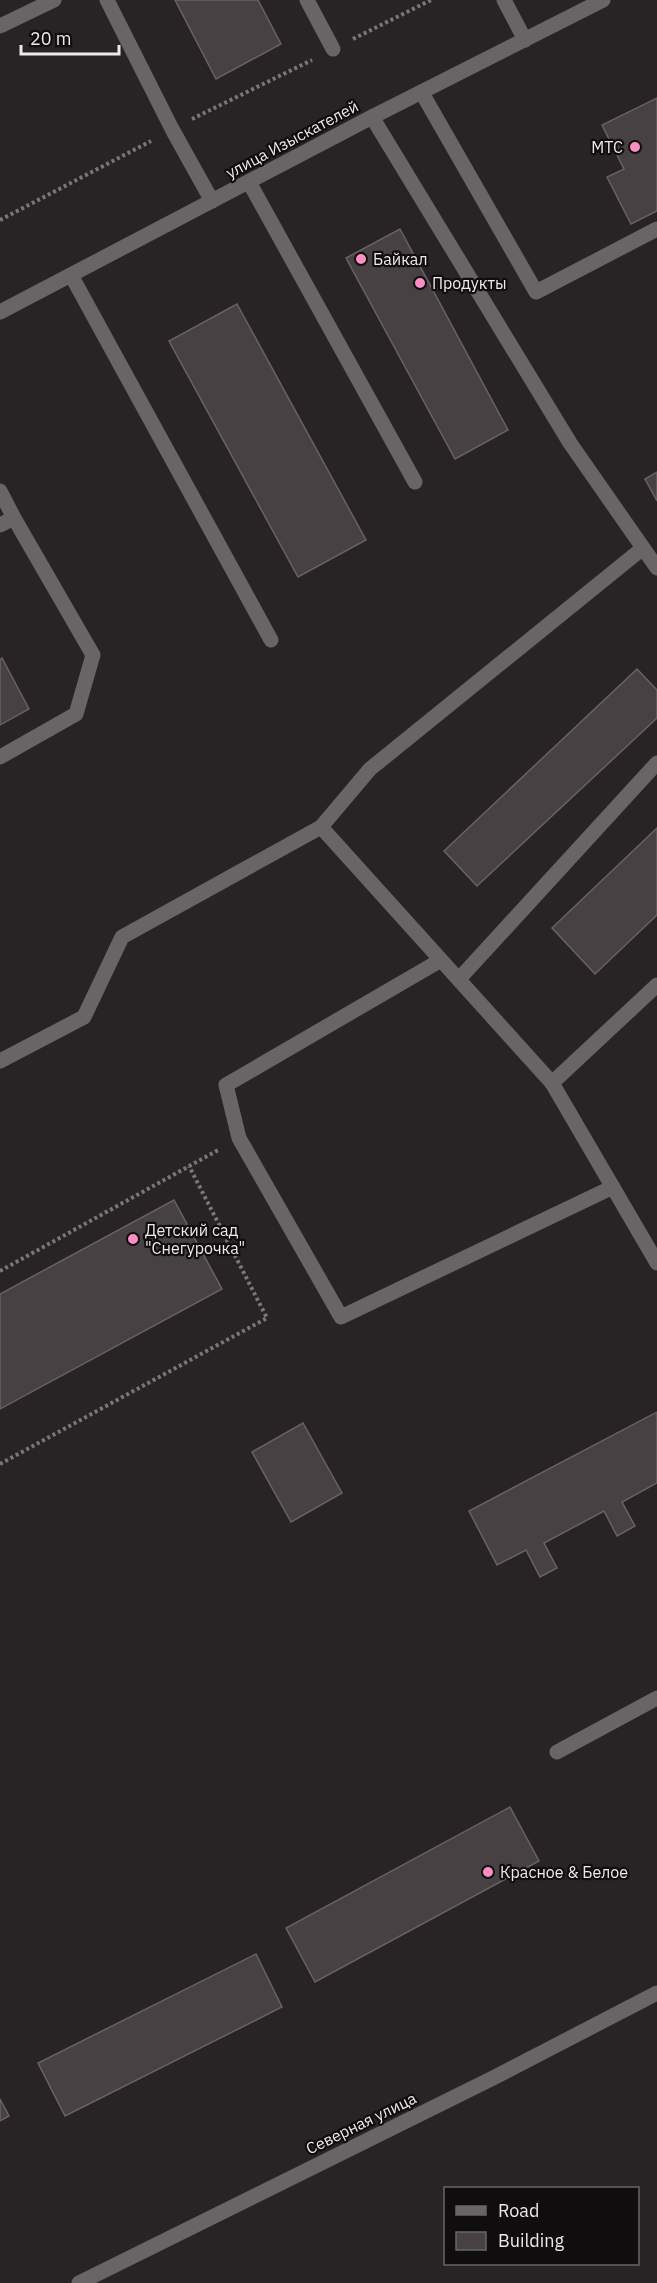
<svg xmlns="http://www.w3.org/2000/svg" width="657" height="2283" viewBox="0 0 657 2283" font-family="'IBM Plex Sans',sans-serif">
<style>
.building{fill:#474143;stroke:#686264;stroke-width:1.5}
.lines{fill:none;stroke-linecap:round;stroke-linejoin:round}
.path{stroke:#7b7678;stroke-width:4;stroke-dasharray:3 3;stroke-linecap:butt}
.service{stroke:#686566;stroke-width:15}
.minor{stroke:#686566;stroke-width:15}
.tertiary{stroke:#686566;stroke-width:15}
.poi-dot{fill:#fb8fc4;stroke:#0f0d0e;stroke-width:2}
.labels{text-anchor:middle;stroke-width:4.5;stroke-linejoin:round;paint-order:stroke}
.street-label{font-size:16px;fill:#ede9ea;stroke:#0f0d0e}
.poi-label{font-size:16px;fill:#ede9ea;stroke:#0f0d0e;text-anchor:start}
</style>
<rect width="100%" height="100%" fill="#282325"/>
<path class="building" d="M175,0H258L281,44L216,79Z
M657,98V211L631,224L607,177L624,169L602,125Z
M400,229L508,430L455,459L346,258Z
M237,304L366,540L298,577L169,341Z
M657,472V501L645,479Z
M2,658L29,709L0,725V660Z
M637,669L657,690V718L477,886L444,851Z
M657,828V915L595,974L552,928Z
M174,1200L222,1289L0,1409V1294Z
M657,1412V1483L622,1502L635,1526L617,1536L604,1511L544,1543L557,1568L540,1577L526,1550L497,1565L469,1511Z
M303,1423L342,1493L291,1522L252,1452Z
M510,1807L539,1861L315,1982L286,1928Z
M256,1954L282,2007L65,2116L38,2063Z
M0,2099L9,2116L0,2121Z"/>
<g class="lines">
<path class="path" d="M353,39L431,0
M192,119L312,60
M0,220L151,141
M0,1271L220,1149
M0,1464L267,1318L189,1166"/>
<path class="service" d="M107,0L172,129L212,201
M307,0L333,49
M504,0L525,40
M0,26L54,0
M422,93L536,292L657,229
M249,182L415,482
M71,275L271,640
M0,491L14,518L0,525
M0,757L76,714L93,655L14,518
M321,827L370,769L643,548
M441,960L226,1085L239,1138L341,1317L613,1187
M459,979L657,763
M0,1061L84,1017L122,937L321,827L552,1083L657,1263
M552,1083L657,985
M557,1752L657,1698"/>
<path class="minor" d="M372,117L570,443L657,568
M79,2283L493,2078L657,1993"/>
<path class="tertiary" d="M0,312L372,117L603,0"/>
</g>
<g class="poi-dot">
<circle cx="635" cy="147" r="6"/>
<circle cx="361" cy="259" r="6"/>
<circle cx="420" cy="283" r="6"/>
<circle cx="133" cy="1239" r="6"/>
<circle cx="488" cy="1872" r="6"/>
</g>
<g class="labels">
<g class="street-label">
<text transform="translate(292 139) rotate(-28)" y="6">улица Изыскателей</text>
<text transform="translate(361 2123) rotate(-26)" y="6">Северная улица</text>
</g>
<g class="poi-label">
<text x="623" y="153" text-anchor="end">МТС</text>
<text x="373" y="265">Байкал</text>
<text x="432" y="289">Продукты</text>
<text x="145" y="1236">Детский сад<tspan x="145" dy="18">"Снегурочка"</tspan></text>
<text x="500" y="1878">Красное &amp; Белое</text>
</g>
</g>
<rect x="444" y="2187" width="195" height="78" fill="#0f0d0e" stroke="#686566" stroke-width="1.5"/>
<rect x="456" y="2206" width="30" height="9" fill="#686566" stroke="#686566" stroke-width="1.5"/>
<text x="498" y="2217" font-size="18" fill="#ede9ea">Road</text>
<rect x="456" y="2232" width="30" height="18" fill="#474143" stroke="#686566" stroke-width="1.5"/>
<text x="498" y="2247" font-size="18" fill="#ede9ea">Building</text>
<path d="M21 45v9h98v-9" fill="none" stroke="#ede9ea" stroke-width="3"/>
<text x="30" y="45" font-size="18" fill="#ede9ea" stroke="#0f0d0e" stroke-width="4.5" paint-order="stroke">20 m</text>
</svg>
